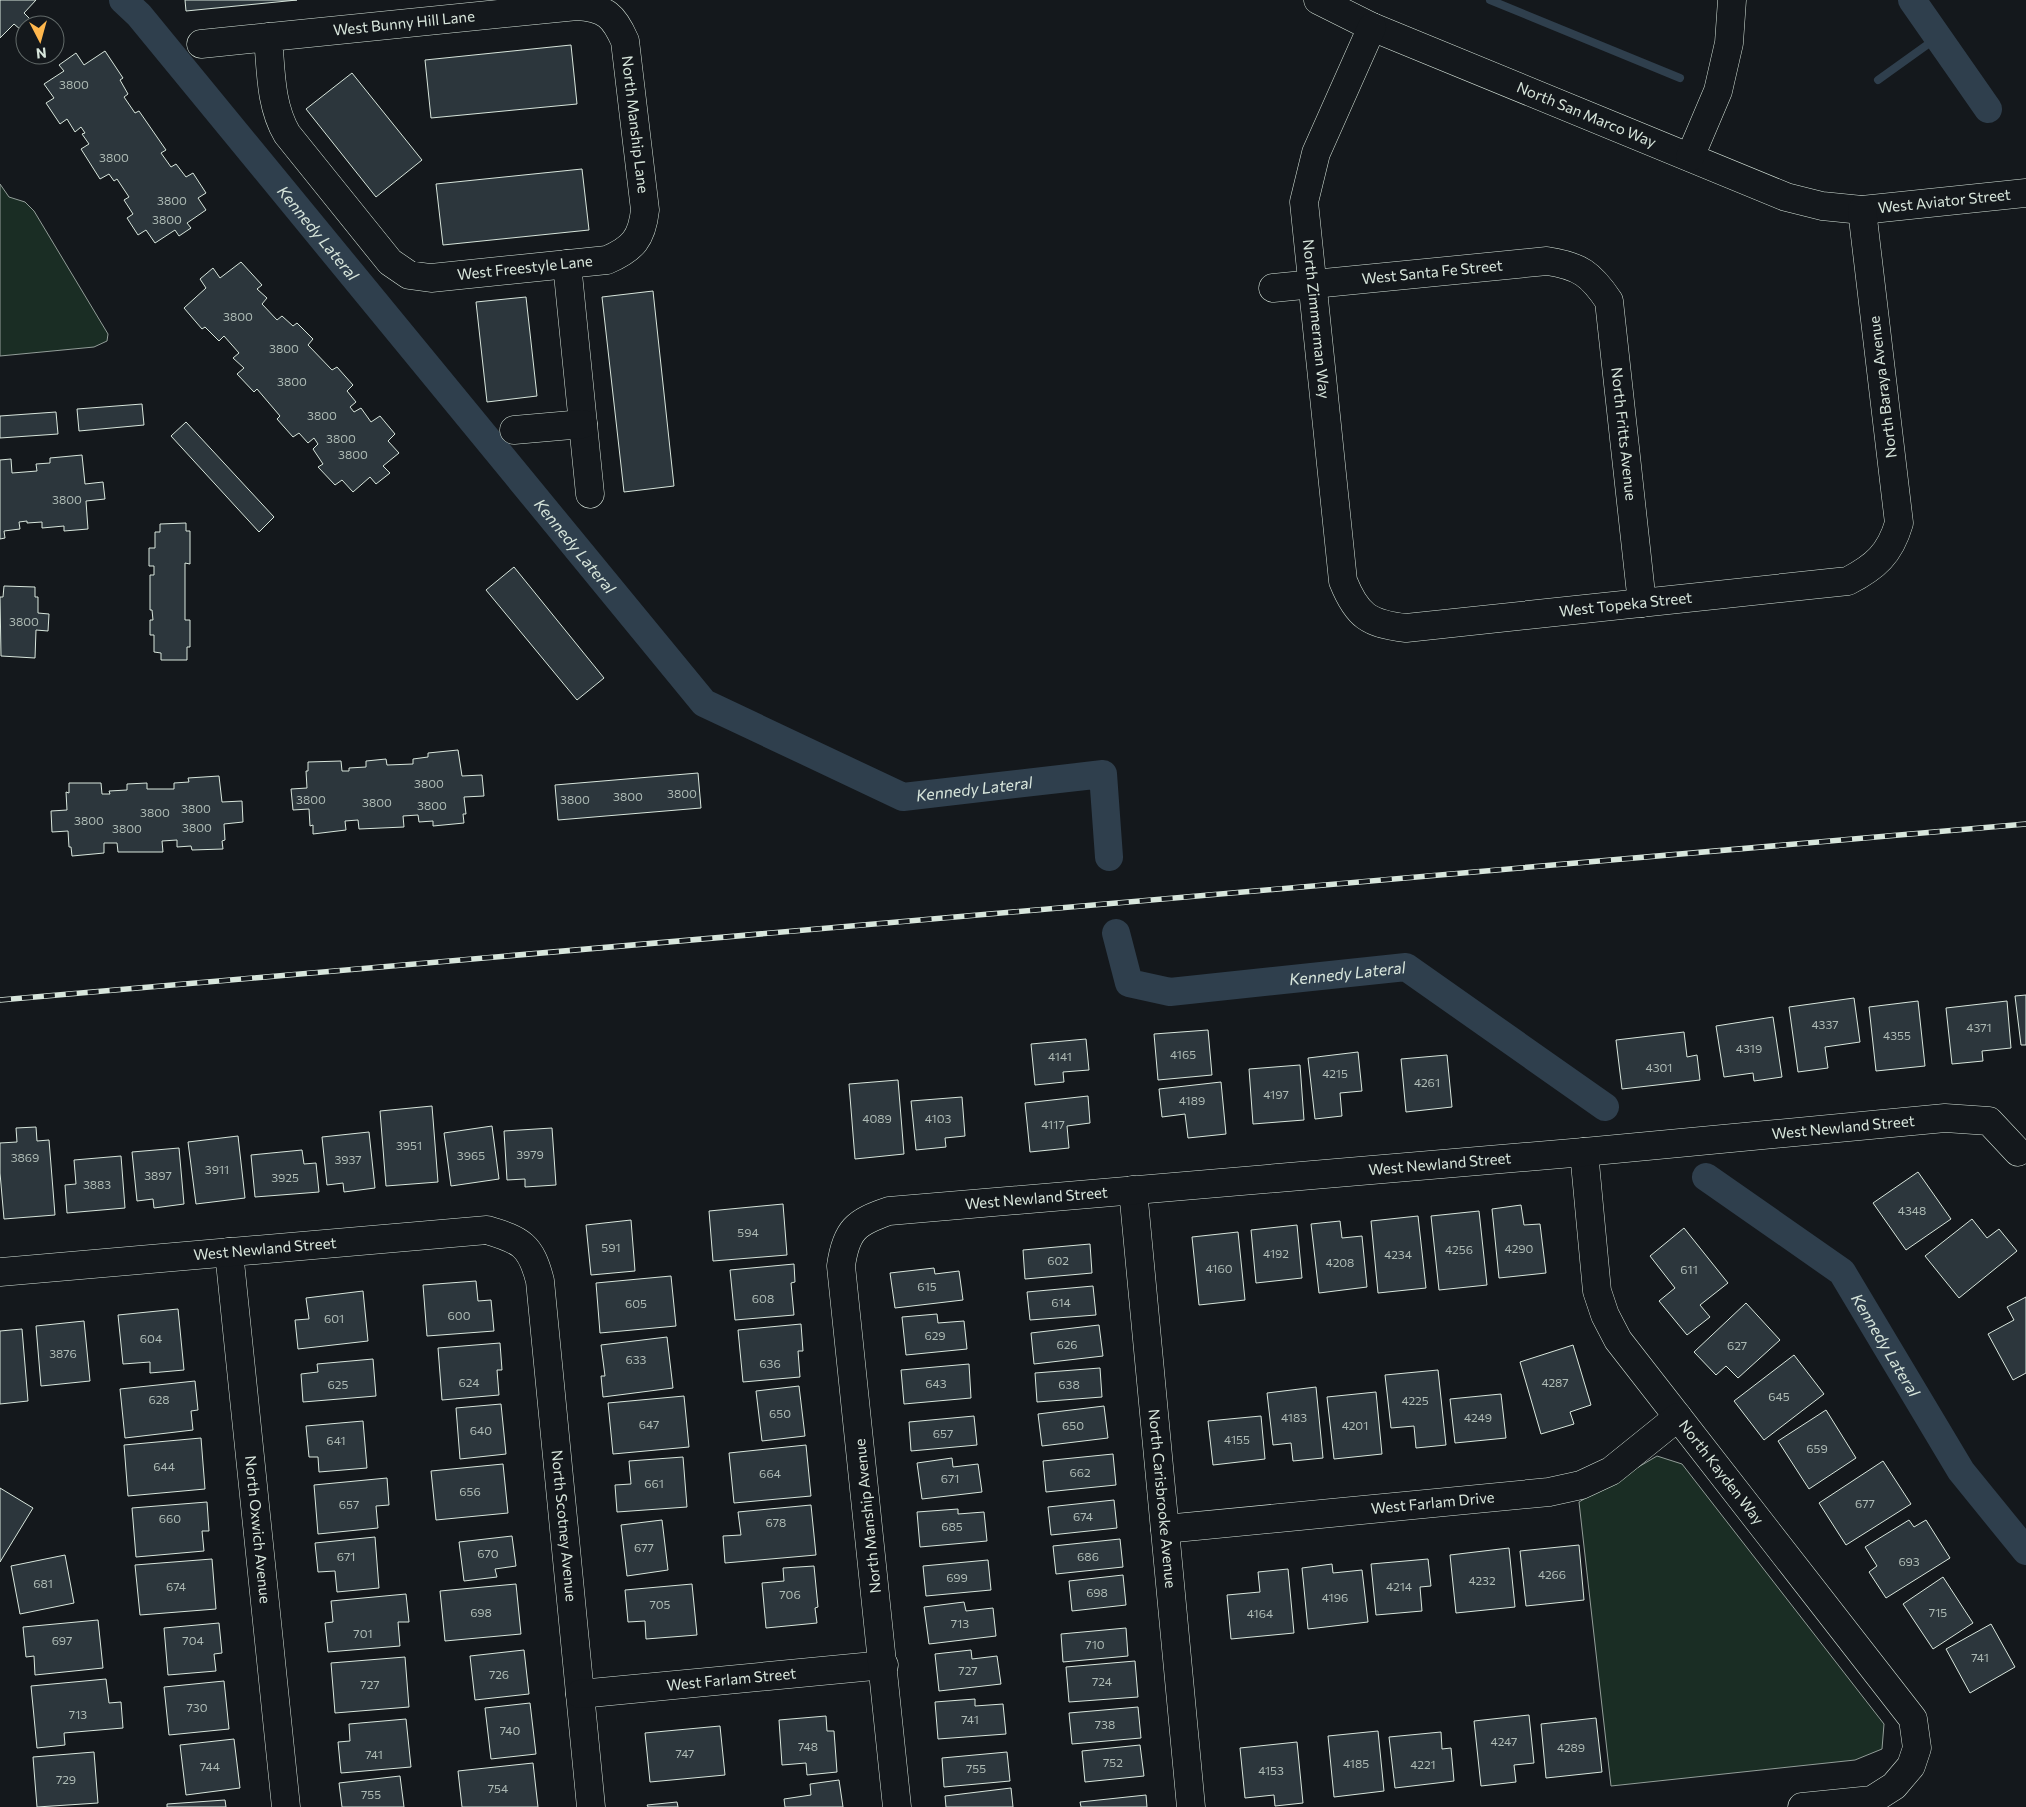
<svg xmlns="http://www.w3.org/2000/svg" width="2026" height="1807" viewBox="0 0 2026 1807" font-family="Commissioner,sans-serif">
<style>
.green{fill:#1a2d24;stroke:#939e99}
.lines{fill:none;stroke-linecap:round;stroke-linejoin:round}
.stream{stroke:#2f3f4d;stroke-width:8}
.canal{stroke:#2f3f4d;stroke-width:28}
.building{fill:#2c363c;stroke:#d8e6dc}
.minor-casing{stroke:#d8e6dc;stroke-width:29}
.minor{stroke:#14181c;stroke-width:28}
.rail-casing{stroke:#d8e6dc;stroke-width:5.5}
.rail{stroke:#14181c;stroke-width:4;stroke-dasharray:11;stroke-linecap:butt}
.labels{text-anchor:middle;stroke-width:4;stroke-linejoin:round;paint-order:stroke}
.number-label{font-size:12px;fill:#adbab4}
.street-label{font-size:15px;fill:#d8e6dc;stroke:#14181c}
.water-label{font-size:16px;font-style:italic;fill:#d8e6dc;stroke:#14181c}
</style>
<rect width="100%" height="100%" fill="#14181c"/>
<path class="green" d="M0,184L9,197L25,202L34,211L108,334L107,341L94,347L0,356Z
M1657,1456L1682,1464L1884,1724L1882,1749L1855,1760L1611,1786L1579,1502Z"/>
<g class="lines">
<path class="stream" d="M1490,0L1680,78
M1878,80L1938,37"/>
<g class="canal">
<path id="s1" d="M123,0L139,15L704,703L903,797L1103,774L1109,857"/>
<path d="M1912,0L1988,109"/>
<path id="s2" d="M1116,933L1129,983L1170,992L1406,967L1605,1107"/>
<path id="s3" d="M1706,1177L1842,1272L1961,1471L2026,1551"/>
</g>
</g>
<path class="building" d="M0,0H36L24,13L31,20L21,30L14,24L0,38Z
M185,0H297L186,11Z
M571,45L577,104L431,118L425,60Z
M105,51L123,78L120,80L128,94L124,97L135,113L139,111L166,150L161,153L171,167L176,164L186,177L193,173L206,193L198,198L206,210L187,223L191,228L179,236L175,230L155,243L146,230L138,235L127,218L133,214L124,200L129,197L117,179L114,181L109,174L100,179L81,149L89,144L82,134L85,133L81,127L75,132L67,119L60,124L46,103L54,98L44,84L64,71L59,65L76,53L84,65Z
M352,73L422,160L376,197L306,109Z
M582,169L589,230L443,245L436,184Z
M241,262L262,285L257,289L267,298L262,304L277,320L282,316L293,326L297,323L313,339L308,345L332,370L337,367L353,385L347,391L356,402L350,407L354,412L361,408L371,422L380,416L395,434L388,441L399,453L383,466L390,473L376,484L370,477L353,492L342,480L335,485L318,467L323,464L313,449L318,444L314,438L308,443L299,433L293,437L277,419L280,416L257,389L254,392L237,374L244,368L233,358L239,353L224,336L219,341L205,327L202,329L184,308L206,288L200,279L213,268L220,278Z
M653,291L674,486L624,492L602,297Z
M526,297L537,396L487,402L476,302Z
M142,404L144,425L79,431L77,409Z
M56,412L58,434L0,438V416Z
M186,422L274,517L259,532L171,436Z
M82,455L85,484L103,482L105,499L86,501L88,529L64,531V526L42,528V522L27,523V521L19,522L20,529L4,531L5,538L0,539V460L11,459L12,473L37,471L36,464L50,463V458Z
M186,523V531H190V564L185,563V620H190V647H187V660H161V653L154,652V635H150V620H153L152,610H150V575H154V566H149V548H155V532H160V524Z
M514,567L604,678L577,700L486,590Z
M4,586L35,587V597H38V613L49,614L48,631L36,630L35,658L1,656L0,597H3Z
M458,750L462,776L482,775L484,796L464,797L466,814H463L464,823L433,826V821L419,822L418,815L403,816L404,827L359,829L358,820L345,821L346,830L313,834V825L310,826L309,809L293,810L291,789L307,788L306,771H308V762L341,761L342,771H349V768L366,767V761L386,759L387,765L413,764V759L428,757V753Z
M698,773L701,808L558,820L555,785Z
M219,776L222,802L242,801L243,822L224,824L225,840L222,841L223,849L192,850L191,846L177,847V840L162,841L163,852H118L117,843H104V853L72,856L71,847H69L68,831L52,832L51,811L67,810L66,792L69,793V783H101L102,794H110L109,791L127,790V784L147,783V789H174V783L189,782L188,778Z
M2026,995V1045H2021L2015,996Z
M1854,998L1860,1042L1825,1047L1828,1068L1798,1072L1789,1007Z
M1918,1001L1925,1066L1876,1071L1869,1007Z
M2007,1001L2011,1048L1982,1051L1983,1061L1952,1064L1946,1008Z
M1773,1017L1782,1077L1754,1081L1753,1073L1724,1077L1716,1026Z
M1208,1030L1212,1075L1158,1080L1154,1034Z
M1684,1032L1687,1057L1697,1055L1700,1080L1622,1089L1616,1040Z
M1086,1039L1089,1070L1063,1072L1064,1082L1035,1085L1031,1044Z
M1358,1052L1362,1091L1340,1093L1342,1116L1315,1119L1308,1058Z
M1447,1055L1452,1107L1406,1112L1401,1059Z
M1300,1065L1304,1120L1253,1124L1249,1069Z
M898,1080L904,1154L855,1159L849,1084Z
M1221,1082L1226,1134L1188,1138L1185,1114L1162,1117L1159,1089Z
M1088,1096L1090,1123L1067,1126L1069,1148L1030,1152L1025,1103Z
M962,1097L965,1136L945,1138L946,1147L916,1150L911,1101Z
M432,1106L438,1182L386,1186L380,1111Z
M492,1126L499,1179L451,1186L444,1133Z
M36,1127L37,1141L49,1140L55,1215L4,1219L0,1173V1143L17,1142L16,1128Z
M552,1128L556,1185L525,1187V1179L507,1180L504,1131Z
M369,1132L375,1188L344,1192L343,1183L327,1185L322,1137Z
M238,1136L245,1198L196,1204L188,1142Z
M179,1148L184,1204L154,1208L153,1199L137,1201L132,1152Z
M302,1150L304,1164L316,1163L319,1192L255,1197L251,1155Z
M121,1156L125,1208L67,1213L65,1185L76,1184L74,1160Z
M1918,1172L1951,1219L1906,1250L1873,1203Z
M783,1204L787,1255L713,1261L709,1211Z
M1521,1205L1524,1225L1540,1224L1546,1273L1499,1278L1492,1209Z
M1479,1211L1487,1285L1439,1290L1431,1216Z
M1418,1216L1426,1288L1378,1293L1371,1221Z
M1972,1219L1987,1238L1999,1229L2017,1251L1959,1298L1925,1256Z
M631,1220L635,1271L591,1275L586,1225Z
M1340,1221L1342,1238L1362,1236L1367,1287L1319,1293L1311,1224Z
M1297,1225L1302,1278L1256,1283L1251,1230Z
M1684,1228L1728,1283L1700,1305L1710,1317L1687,1335L1659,1301L1675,1288L1650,1256Z
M1238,1232L1245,1300L1199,1305L1192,1237Z
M1090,1244L1092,1273L1025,1279L1023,1250Z
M794,1264L795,1282L791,1283L794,1315L735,1320L730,1270Z
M934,1268L935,1274L959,1271L963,1300L895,1308L890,1273Z
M671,1276L676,1326L600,1333L596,1283Z
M476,1281L478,1301L491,1300L494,1331L427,1336L423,1285Z
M1093,1286L1096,1315L1030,1320L1027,1292Z
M363,1291L368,1341L298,1349L295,1320L309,1319L306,1298Z
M2026,1297V1373L2013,1380L1988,1334L2014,1320L2007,1307Z
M1746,1303L1780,1340L1738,1378L1726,1366L1716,1375L1694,1352Z
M178,1309L184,1370L150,1373V1362L123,1364L118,1315Z
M937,1314L938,1323L964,1321L967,1349L906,1355L902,1317Z
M84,1321L90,1381L41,1386L36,1326Z
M801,1324L803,1351H798L800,1377L743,1382L738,1330Z
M1099,1325L1103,1356L1034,1364L1031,1333Z
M22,1329L28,1401L0,1404V1331Z
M667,1337L673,1388L603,1397L601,1376H605L601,1345Z
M500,1343L502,1370H497L499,1395L442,1400L438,1348Z
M1573,1345L1591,1405L1570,1412L1574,1424L1541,1434L1520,1362Z
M1794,1355L1824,1394L1764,1440L1734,1401Z
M373,1359L376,1396L303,1402L301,1374L318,1372L317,1364Z
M969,1364L971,1398L904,1404L901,1370Z
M1100,1368L1102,1397L1037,1402L1035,1373Z
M1438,1370L1446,1445L1416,1448L1414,1426L1391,1428L1385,1375Z
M195,1381L198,1410L191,1411L193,1430L125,1438L120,1389Z
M799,1386L805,1436L762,1441L756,1391Z
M1316,1387L1323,1458L1293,1461L1291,1443L1273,1445L1267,1393Z
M1376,1392L1382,1454L1334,1459L1327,1397Z
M1501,1394L1506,1438L1455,1443L1450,1399Z
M684,1396L689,1447L613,1454L608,1403Z
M501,1404L506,1454L460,1459L456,1408Z
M1104,1406L1108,1438L1042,1446L1038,1414Z
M1826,1410L1856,1458L1809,1489L1778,1441Z
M974,1416L977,1445L911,1451L909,1422Z
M1261,1416L1265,1459L1213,1465L1208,1421Z
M363,1421L367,1468L319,1472L318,1457H309L306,1426Z
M201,1438L205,1489L128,1496L124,1445Z
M806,1445L811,1496L734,1503L729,1453Z
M1113,1454L1116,1485L1046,1492L1043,1461Z
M683,1457L687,1507L617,1512L615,1485L631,1484L629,1461Z
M952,1458L953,1467L978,1464L982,1492L922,1499L917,1463Z
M1883,1461L1911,1504L1846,1545L1819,1503Z
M503,1464L508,1513L436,1520L431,1471Z
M387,1478L389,1505L376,1506L378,1528L318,1534L314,1485Z
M0,1488L33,1508L0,1562Z
M1114,1500L1117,1528L1051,1535L1048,1507Z
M207,1502L209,1531H202L204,1551L136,1557L132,1508Z
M811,1505L816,1555L725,1563L723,1536L741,1535L738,1512Z
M958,1509V1514L984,1512L987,1541L920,1547L917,1512Z
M662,1520L668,1570L627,1576L621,1525Z
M1909,1520L1914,1527L1926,1520L1950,1558L1886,1598L1869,1572L1877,1566L1865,1547Z
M512,1536L516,1566L495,1569L497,1577L464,1581L459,1542Z
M375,1537L379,1588L337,1592L335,1571L318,1572L315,1543Z
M1120,1539L1123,1567L1056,1574L1053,1546Z
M1579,1545L1584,1600L1526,1606L1520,1551Z
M1509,1548L1515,1607L1456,1613L1450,1555Z
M65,1555L74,1603L20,1614L11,1566Z
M212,1559L216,1609L140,1615L135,1565Z
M1428,1559L1431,1586L1420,1587L1422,1611L1376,1615L1371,1564Z
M988,1560L991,1590L926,1596L923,1566Z
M1332,1564L1333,1573L1362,1570L1368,1622L1308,1629L1302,1568Z
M814,1566L818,1607L815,1608L817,1623L766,1628L762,1583L784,1581L783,1568Z
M1288,1569L1294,1633L1231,1639L1227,1595L1260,1592L1258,1572Z
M1123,1575L1126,1605L1072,1611L1069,1581Z
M1943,1577L1973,1623L1933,1649L1903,1604Z
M516,1584L521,1634L445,1641L440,1591Z
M692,1584L697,1635L646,1639L645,1621L628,1622L625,1590Z
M406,1594L409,1622H398L400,1646L328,1652L325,1623L333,1622L331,1601Z
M964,1602L966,1611L993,1608L996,1636L929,1644L924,1607Z
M98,1620L103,1668L35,1675L34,1656L26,1657L23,1627Z
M219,1623L222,1653L214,1654L216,1671L168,1675L164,1628Z
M1991,1624L2015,1667L1970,1693L1946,1649Z
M1126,1628L1128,1656L1063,1662L1061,1634Z
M524,1650L529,1694L475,1700L470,1656Z
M971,1650L972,1659L997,1656L1001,1684L939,1691L935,1654Z
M405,1657L409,1707L335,1713L331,1663Z
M1135,1661L1138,1697L1069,1702L1066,1667Z
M106,1679L109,1703L121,1702L123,1728L64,1733L65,1745L37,1748L31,1686Z
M224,1681L229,1729L169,1735L164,1687Z
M975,1699V1706L1003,1704L1006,1734L938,1739L935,1702Z
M530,1703L536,1754L491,1759L485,1708Z
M1138,1707L1141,1738L1072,1744L1069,1713Z
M1529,1715L1534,1763L1514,1765L1516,1782L1481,1786L1474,1721Z
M826,1716L827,1731H834L837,1772L807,1775L806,1763L782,1765L779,1720Z
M1596,1718L1602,1772L1546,1778L1541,1724Z
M406,1719L411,1767L341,1773L338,1742L350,1741L349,1724Z
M720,1726L725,1775L650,1782L645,1733Z
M1378,1731L1384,1791L1334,1797L1328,1736Z
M1441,1732L1442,1749L1451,1748L1454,1781L1395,1788L1389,1737Z
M234,1739L240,1788L186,1795L180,1745Z
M1297,1742L1303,1803L1275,1806L1274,1795L1245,1798L1240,1748Z
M1140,1745L1144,1776L1085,1782L1082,1751Z
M94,1752L98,1803L37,1807L33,1757Z
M1007,1752L1010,1781L944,1787L942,1758Z
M533,1763L538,1807H462L458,1771Z
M400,1776L404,1807H342L339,1783Z
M839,1780L843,1807H785L784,1799L811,1795L810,1784Z
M1011,1788L1013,1807H946L945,1796Z
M1146,1795L1147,1807H1081L1080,1802Z
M225,1800L226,1807H167V1804Z
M677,1802L678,1807H648L647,1805Z"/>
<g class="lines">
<g class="minor-casing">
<g id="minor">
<path id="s4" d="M1318,0L1372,27L1786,197L1822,206L1862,210L2026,193"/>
<path id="s5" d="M1372,27L1316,153L1304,202L1343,581C1357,616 1369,624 1406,628L1848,581C1875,567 1890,554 1899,523L1862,210"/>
<path id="s6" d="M201,44L577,6C606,8 614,16 625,41L645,210C642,238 633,249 607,260L431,278L409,275L390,262L287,134C270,105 271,70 268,37"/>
<path d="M1690,157L1718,91L1729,43L1732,0"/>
<path d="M567,264L590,494"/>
<path id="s7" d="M1273,288L1547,261C1580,266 1591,274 1609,301L1642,603"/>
<path d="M514,430L583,424"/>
<path id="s8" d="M1584,1152L1597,1291L1605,1315L1618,1340L1913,1719L1917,1748L1911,1766L1894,1786L1872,1800L1802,1807"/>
<path id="s9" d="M1133,1190L1191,1807"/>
<path id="s10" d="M229,1252L286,1807"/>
<path id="s11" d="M0,1272L487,1230C521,1240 531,1245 540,1281L591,1807"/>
<path id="s12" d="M1165,1529L1549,1492L1581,1485L1611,1471L1678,1417"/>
<path id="s13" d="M580,1694L884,1665"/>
<path id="s14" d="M897,1807L841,1266C846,1230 856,1222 889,1211L1584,1152L1945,1118L1989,1121L2018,1152"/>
</g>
</g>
<use href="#minor" class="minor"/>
<g class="rail-casing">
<path id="rail" d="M0,1000L2026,824"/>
</g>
<use href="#rail" class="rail"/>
</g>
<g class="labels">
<g class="number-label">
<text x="74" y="89">3800</text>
<text x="114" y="162">3800</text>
<text x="172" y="205">3800</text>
<text x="167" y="224">3800</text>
<text x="238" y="321">3800</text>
<text x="284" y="353">3800</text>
<text x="292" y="386">3800</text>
<text x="322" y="420">3800</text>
<text x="341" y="443">3800</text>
<text x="353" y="459">3800</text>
<text x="67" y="504">3800</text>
<text x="24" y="626">3800</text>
<text x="429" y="788">3800</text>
<text x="682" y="798">3800</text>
<text x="628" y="801">3800</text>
<text x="311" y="804">3800</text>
<text x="575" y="804">3800</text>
<text x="377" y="807">3800</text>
<text x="432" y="810">3800</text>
<text x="196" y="813">3800</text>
<text x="155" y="817">3800</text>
<text x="89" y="825">3800</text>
<text x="197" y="832">3800</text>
<text x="127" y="833">3800</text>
<text x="1825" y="1029">4337</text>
<text x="1979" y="1032">4371</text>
<text x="1897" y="1040">4355</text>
<text x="1749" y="1053">4319</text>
<text x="1183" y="1059">4165</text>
<text x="1060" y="1061">4141</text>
<text x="1659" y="1072">4301</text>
<text x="1335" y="1078">4215</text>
<text x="1427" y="1087">4261</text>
<text x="1276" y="1099">4197</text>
<text x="1192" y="1105">4189</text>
<text x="877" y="1123">4089</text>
<text x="938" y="1123">4103</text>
<text x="1053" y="1129">4117</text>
<text x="409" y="1150">3951</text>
<text x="530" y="1159">3979</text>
<text x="471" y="1160">3965</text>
<text x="25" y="1162">3869</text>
<text x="348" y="1164">3937</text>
<text x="217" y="1174">3911</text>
<text x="158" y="1180">3897</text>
<text x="285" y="1182">3925</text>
<text x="97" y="1189">3883</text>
<text x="1912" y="1215">4348</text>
<text x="748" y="1237">594</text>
<text x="611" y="1252">591</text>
<text x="1519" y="1253">4290</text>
<text x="1459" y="1254">4256</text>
<text x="1276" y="1258">4192</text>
<text x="1398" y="1259">4234</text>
<text x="1058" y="1265">602</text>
<text x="1340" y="1267">4208</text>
<text x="1219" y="1273">4160</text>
<text x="1689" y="1274">611</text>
<text x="927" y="1291">615</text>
<text x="763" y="1303">608</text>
<text x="1061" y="1307">614</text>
<text x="636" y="1308">605</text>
<text x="459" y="1320">600</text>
<text x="334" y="1323">601</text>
<text x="935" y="1340">629</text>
<text x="151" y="1343">604</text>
<text x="1067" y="1349">626</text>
<text x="1737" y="1350">627</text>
<text x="63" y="1358">3876</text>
<text x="636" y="1364">633</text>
<text x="770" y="1368">636</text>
<text x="469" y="1387">624</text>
<text x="1555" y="1387">4287</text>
<text x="936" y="1388">643</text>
<text x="338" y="1389">625</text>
<text x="1069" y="1389">638</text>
<text x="1779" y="1401">645</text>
<text x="159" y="1404">628</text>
<text x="1415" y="1405">4225</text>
<text x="780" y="1418">650</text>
<text x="1294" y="1422">4183</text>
<text x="1478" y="1422">4249</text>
<text x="649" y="1429">647</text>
<text x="1073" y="1430">650</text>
<text x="1355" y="1430">4201</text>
<text x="481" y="1435">640</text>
<text x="943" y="1438">657</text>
<text x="1237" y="1444">4155</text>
<text x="336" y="1445">641</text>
<text x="1817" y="1453">659</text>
<text x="164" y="1471">644</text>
<text x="1080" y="1477">662</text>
<text x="770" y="1478">664</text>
<text x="950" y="1483">671</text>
<text x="654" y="1488">661</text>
<text x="470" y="1496">656</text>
<text x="1865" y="1508">677</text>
<text x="349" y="1509">657</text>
<text x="1083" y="1521">674</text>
<text x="170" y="1523">660</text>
<text x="776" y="1527">678</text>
<text x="952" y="1531">685</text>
<text x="644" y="1552">677</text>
<text x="488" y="1558">670</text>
<text x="346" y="1561">671</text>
<text x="1088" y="1561">686</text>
<text x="1909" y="1566">693</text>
<text x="1552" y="1579">4266</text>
<text x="957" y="1582">699</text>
<text x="1482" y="1585">4232</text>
<text x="43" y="1588">681</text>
<text x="176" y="1591">674</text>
<text x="1399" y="1591">4214</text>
<text x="1097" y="1597">698</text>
<text x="790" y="1599">706</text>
<text x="1335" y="1602">4196</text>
<text x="660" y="1609">705</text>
<text x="481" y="1617">698</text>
<text x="1938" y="1617">715</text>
<text x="1260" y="1618">4164</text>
<text x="960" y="1628">713</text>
<text x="363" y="1638">701</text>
<text x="62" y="1645">697</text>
<text x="193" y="1645">704</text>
<text x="1095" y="1649">710</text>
<text x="1980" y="1662">741</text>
<text x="968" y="1675">727</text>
<text x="499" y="1679">726</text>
<text x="1102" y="1686">724</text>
<text x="370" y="1689">727</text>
<text x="197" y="1712">730</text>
<text x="78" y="1719">713</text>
<text x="970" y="1724">741</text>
<text x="1105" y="1729">738</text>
<text x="510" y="1735">740</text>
<text x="1504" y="1746">4247</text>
<text x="808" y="1751">748</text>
<text x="1571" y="1752">4289</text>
<text x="685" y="1758">747</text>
<text x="374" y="1759">741</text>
<text x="1113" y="1767">752</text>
<text x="1356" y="1768">4185</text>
<text x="1423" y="1769">4221</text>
<text x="210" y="1771">744</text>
<text x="976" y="1773">755</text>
<text x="1271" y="1775">4153</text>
<text x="66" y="1784">729</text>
<text x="498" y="1793">754</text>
<text x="371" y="1799">755</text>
</g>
<g class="street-label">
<text dy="5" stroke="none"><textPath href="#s6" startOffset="204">West Bunny Hill Lane</textPath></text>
<text dy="5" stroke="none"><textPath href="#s4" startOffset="292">North San Marco Way</textPath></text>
<text dy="5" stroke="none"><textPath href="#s6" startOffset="526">North Manship Lane</textPath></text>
<text dy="5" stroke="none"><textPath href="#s4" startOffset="668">West Aviator Street</textPath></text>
<text transform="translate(525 268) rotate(-6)" y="5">West Freestyle Lane</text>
<text dy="5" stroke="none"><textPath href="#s7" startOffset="160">West Santa Fe Street</textPath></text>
<text dy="5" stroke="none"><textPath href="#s5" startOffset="306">North Zimmerman Way</textPath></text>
<text transform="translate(1883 387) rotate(-97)" y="5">North Baraya Avenue</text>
<text dy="5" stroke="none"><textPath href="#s7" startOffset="486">North Fritts Avenue</textPath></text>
<text dy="5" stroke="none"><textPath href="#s5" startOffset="875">West Topeka Street</textPath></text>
<text dy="5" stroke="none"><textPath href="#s14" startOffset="1581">West Newland Street</textPath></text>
<text dy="5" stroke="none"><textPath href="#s14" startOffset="1176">West Newland Street</textPath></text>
<text dy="5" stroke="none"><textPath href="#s14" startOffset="771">West Newland Street</textPath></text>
<text dy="5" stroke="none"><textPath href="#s11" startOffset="266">West Newland Street</textPath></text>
<text dy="5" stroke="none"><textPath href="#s8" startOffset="361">North Kayden Way</textPath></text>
<text dy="5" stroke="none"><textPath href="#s9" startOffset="310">North Carisbrooke Avenue</textPath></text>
<text dy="5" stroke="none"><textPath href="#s12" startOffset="269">West Farlam Drive</textPath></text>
<text transform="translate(868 1516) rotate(-96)" y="5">North Manship Avenue</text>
<text dy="5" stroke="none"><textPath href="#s11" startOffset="814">North Scotney Avenue</textPath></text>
<text dy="5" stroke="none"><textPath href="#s10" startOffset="279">North Oxwich Avenue</textPath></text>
<text dy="5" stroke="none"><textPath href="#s13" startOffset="152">West Farlam Street</textPath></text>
</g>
<g class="water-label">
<text dy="6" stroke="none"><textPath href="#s1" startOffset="304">Kennedy Lateral</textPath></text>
<text dy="6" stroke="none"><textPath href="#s1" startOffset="709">Kennedy Lateral</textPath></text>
<text dy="6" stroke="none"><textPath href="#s1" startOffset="1204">Kennedy Lateral</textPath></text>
<text dy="6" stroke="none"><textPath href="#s2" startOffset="272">Kennedy Lateral</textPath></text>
<text dy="6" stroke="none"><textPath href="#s3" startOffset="251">Kennedy Lateral</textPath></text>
</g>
</g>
<g transform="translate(40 40) rotate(174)"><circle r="24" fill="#14181c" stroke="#626a69"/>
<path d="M0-4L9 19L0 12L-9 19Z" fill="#ffb74d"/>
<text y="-8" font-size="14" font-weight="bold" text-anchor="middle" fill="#d8e6dc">N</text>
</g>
</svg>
